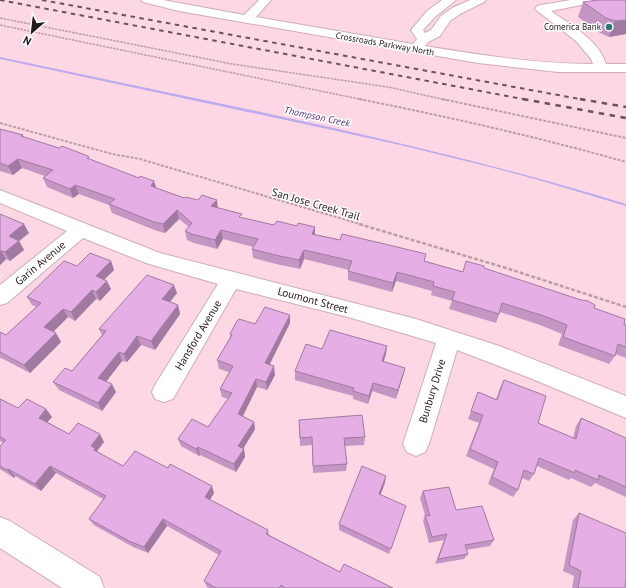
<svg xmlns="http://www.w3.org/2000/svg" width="626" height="588" viewBox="0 0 626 588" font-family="'PT Sans',sans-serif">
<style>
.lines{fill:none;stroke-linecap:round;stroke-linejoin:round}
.stream{fill:#beabee;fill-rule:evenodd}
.minor-casing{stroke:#d0acb8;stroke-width:2}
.path-far2{stroke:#bb9da7;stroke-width:1.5;stroke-dasharray:2.5 1;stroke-linecap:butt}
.path-far1{stroke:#bb9da7;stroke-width:2;stroke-dasharray:3 1.5;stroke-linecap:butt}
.path{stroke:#bb9da7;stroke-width:2.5;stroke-dasharray:4 2;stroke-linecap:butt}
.minor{fill:#fff;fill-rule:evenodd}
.rail-far1{stroke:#67535a;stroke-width:2;stroke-dasharray:4.5 4.5;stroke-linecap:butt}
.rail{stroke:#67535a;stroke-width:2.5;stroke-dasharray:5.5 5.5;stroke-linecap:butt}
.wall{fill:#c596c4}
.shaded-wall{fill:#a07aa0}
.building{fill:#e5aee4;stroke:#a07aa0}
.poi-dot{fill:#2e7580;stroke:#fff;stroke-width:1.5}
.labels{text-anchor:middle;stroke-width:3;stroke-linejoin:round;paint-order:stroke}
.far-poi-label{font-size:9px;fill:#25181d;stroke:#fff;text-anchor:end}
.far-street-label{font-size:9px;fill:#25181d;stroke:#fff}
.far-water-label{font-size:10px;font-style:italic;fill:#4f3280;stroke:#fff}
.street-label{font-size:11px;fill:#25181d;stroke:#fff}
</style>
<rect width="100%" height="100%" fill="#fdd8e4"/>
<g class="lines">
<path class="stream" d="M0,57C209,102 421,141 626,204V206L535,179L490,167L400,145L309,125L0,59Z"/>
<g class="minor-casing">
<path id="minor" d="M141,0H163L244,15L259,0H271L256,17L413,44L417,39L411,30L427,11L442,0H456L435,17L423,30L425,33L431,30L441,16L452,8L470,0H486L484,2L460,14L450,21L440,36L428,42L425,46C480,55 536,64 593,64L591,59L577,42L535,9L537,6L541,5L571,0H597L595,2L591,3L551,11C569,24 600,41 606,64H626V72H558L478,63L179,11L143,2Z
M0,190L160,253L416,319L502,347L626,396V418L530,378L457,350L429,444L425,452L416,456L407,452L403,444L436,343L348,317L236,289L173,399L164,402L155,399L152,392L155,385L218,284L146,263L83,238L7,303L0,305V285L67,231L0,203Z
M0,517L10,521L100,577L104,588H62L0,548Z"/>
</g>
<path class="path-far2" d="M0,18L232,64L388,87L446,100
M0,25L364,100"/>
<path class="path-far1" d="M359,99C449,117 538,137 626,162
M442,99L626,138
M0,123L112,154L140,159L363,225"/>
<path class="path" d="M359,224L506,268L626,307"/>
<use href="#minor" class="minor"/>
<path class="rail-far1" d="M0,0L528,100
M42,0L585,100"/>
<path class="rail" d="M523,99L626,118
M580,99L626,107"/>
</g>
<path class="wall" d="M626,0V34L609,37L600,33L578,17L583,2Z
M0,129L23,135V137L90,160L156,188L184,198L218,208L242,218L340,240L426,254L424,261L463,272L484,268L594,308L626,325V358L615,354V356L609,364L558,345L562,334L540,325L500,312L496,323L449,309L452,301L431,295L432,291L396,281L392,292L348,280V271L349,270L304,259L300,269L276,264L253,258L252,249L253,247L223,239L217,249L194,243L187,240L185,231L189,227L179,219L165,233L157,231L112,213L109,205L79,194L73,198L47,187L43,178L45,176L22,168L13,175L0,171Z
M0,214L29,233L19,241L24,250L10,261L6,259L0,265Z
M111,261L114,270L104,279L111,289L100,301L96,299L75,321L68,317L53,332L56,333L61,342L30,373L1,358L0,359V332L6,335L36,307L32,305L27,297L77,266Z
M177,293L170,302L178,305L180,314L155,350L141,345L127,362L122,361L106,382L116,392L102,411L59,390L53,382L72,371L102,335L99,329Z
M290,323L269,365L275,375L267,390L257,387L243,416L254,422L255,429L243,449H244L245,457L236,472L200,455L199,456L181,446L178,439L208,427L228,399L222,397L220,389L229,372L219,369L217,360L230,338V334L255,324Z
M322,349L386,354L383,362L405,368L396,399L372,391L368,404L353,399V396L295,380V371Z
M504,380L538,423L573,438L576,426L581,418L626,438V497L595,483L591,487L571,478L569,480L537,466L534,474L529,481L522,478L518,490L513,497L488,484L494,469L466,456L479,423L468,419L478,392L496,399L500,388Z
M0,399L18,408L46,409L52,417L47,422L69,434L104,442L97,451V452L123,466L214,493L210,500L268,530L269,535L340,572L393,588H209L207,587L204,581L219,555L167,526L148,553L133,547L94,525L89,519L103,499L56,473L41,491L15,476L14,478L0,469V446L3,443L0,441Z
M299,420L365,437L364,445L345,446L347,464L346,471L313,473L312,445L300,446Z
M385,483L380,495L404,513L389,554L339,530V524Z
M423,491L456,510L494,540L490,546L466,550L468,554L464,559L435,564L444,540L429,543L423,521L425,515L420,498Z
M579,513L625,588H572L574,576L563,571L573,520Z"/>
<path class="shaded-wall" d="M626,20V34L609,37L615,21Z
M18,159L22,168L13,175L8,166Z
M154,181L157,190L151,186Z
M75,185L79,194L73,198L70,189Z
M217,200L218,209L211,206Z
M177,210L179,219L165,233L163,224Z
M24,224L29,233L19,241L24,250L10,261L5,252L9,236Z
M315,227V236L312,234Z
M221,230L223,239L217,249L215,240Z
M304,250V259L300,269L299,260Z
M1,251L6,259L0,265V252Z
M111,261L114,270L99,285L96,276Z
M397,272L396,281L392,292L393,283Z
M107,281L111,289L100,301L96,292Z
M174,285L177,293L165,308L162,299Z
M92,290L96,299L75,321L71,312Z
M178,305L180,314L155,350L151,341Z
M63,309L68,317L49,336L44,327Z
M290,315V323L266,372L265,363Z
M56,333L61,342L30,373L24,365Z
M137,336L141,345L127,362L124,354Z
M387,346L386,354L381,370L382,361Z
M119,352L122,361L102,387L98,378Z
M274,366L275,375L267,390L266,382Z
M405,368L403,376L396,399L398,390Z
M256,379L257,387L240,422L238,414Z
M373,383L372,391L368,404L369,396Z
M112,384L116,392L102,411L98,403Z
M46,409L52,417L44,426L39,418Z
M254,422L255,429L240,454L238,446Z
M100,434L104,442L97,451L100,456L98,457L91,446Z
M198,447L200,455L199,456L196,449Z
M244,449L245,457L236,472L234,464Z
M50,466L56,473L41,491L35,484Z
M8,469L15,476L14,478L7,470Z
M386,476L385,483L378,501L379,494Z
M212,486L214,493L207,504L205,497Z
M163,519L167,526L148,553L144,547Z"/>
<path class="building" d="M598,0H626V20L615,21L606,18L583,2Z
M0,129L23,135L21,136L59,148L62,146L88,156L89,157L87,158L139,178L140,176L154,181L151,186L184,198L186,197L198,200L202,195L217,200L211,206L242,214L239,217L274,225L277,221L297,226L298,223L315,227L312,234L340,240L342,234L389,245L426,254L424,261L463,272L466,261L484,266V268L581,300L588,301L595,305L594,308L625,319L624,325H626V347L618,344L615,356L563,337L567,325L544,316L502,303L499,314L452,300L455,292L433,286L434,282L397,272L393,283L348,271L352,261L304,250L299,260L275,255L252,249L258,239L221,230L215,240L192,234L185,231L192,223L177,210L163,224L154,222L109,204L115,199L75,185L70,189L43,178L53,170L18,159L8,166L0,163Z
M0,214L24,224L9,236L19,241L5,252L1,251L0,252Z
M90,253L111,261L96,276L107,281L96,292L92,290L71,312L63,309L44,327L56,333L24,365L0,352V332L6,335L41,303L27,297L64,261L77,266Z
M147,275L174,285L162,299L178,305L151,341L137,336L124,354L119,352L98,378L112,384L98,403L53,382L65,368L72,371L106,331L99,329Z
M265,307L290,315L265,363L274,366L266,382L256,379L238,414L254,422L238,446L244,449L234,464L198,447L196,449L178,439L192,419L208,427L232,393L220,389L233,366L217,360L232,335L230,334L237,321L239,319L255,324Z
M330,330L387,346L382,361L405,368L398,390L373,383L369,396L353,391L354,388L295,371L306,344L322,349Z
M504,380L546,396L538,423L576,439L581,418L626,438V487L599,475L598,480L575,470V473L539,458L534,474L524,470L518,490L492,477L498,462L470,449L483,415L471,411L478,392L497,400Z
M0,399L18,408L27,399L46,409L39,418L69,434L78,423L100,434L91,446L95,448L94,450L123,466L135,451L168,468L170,464L212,486L205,497L268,530L266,534L340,572L344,564L393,588H285L281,585L279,588H216L204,581L221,551L163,519L144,547L129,541L89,519L106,496L50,466L35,484L8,469L7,470L0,466V446L6,440L0,437Z
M362,415L365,437L344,438L347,464L313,466L312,437L300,438L299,420Z
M362,466L386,476L379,494L406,506L391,549L339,524Z
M449,487L456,510L482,506L494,540L465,545L468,554L438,559L447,534L432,537L425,515L430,516L423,491Z
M579,513L626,533V579L625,588H578L581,571L569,565Z"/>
<circle class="poi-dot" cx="609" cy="27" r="4"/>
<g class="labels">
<g class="far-poi-label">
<text x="601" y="30">Comerica Bank</text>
</g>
<g class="far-street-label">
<text transform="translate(385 44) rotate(10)" y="3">Crossroads Parkway North</text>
</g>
<g class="far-water-label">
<text transform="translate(317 116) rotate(12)" y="4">Thompson Creek</text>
</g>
<g class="street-label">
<text transform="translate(316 204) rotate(16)" y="4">San Jose Creek Trail</text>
<text transform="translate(40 263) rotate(-40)" y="4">Garin Avenue</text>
<text transform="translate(313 300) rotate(15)" y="4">Loumont Street</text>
<text transform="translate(198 335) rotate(-59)" y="4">Hansford Avenue</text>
<text transform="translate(432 391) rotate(-73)" y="4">Bunbury Drive</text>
</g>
</g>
<g transform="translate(32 32) rotate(208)" stroke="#ffffff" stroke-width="3" paint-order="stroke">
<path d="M0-3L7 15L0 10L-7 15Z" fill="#25181d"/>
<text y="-6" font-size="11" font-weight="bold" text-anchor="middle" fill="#25181d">N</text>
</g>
</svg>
